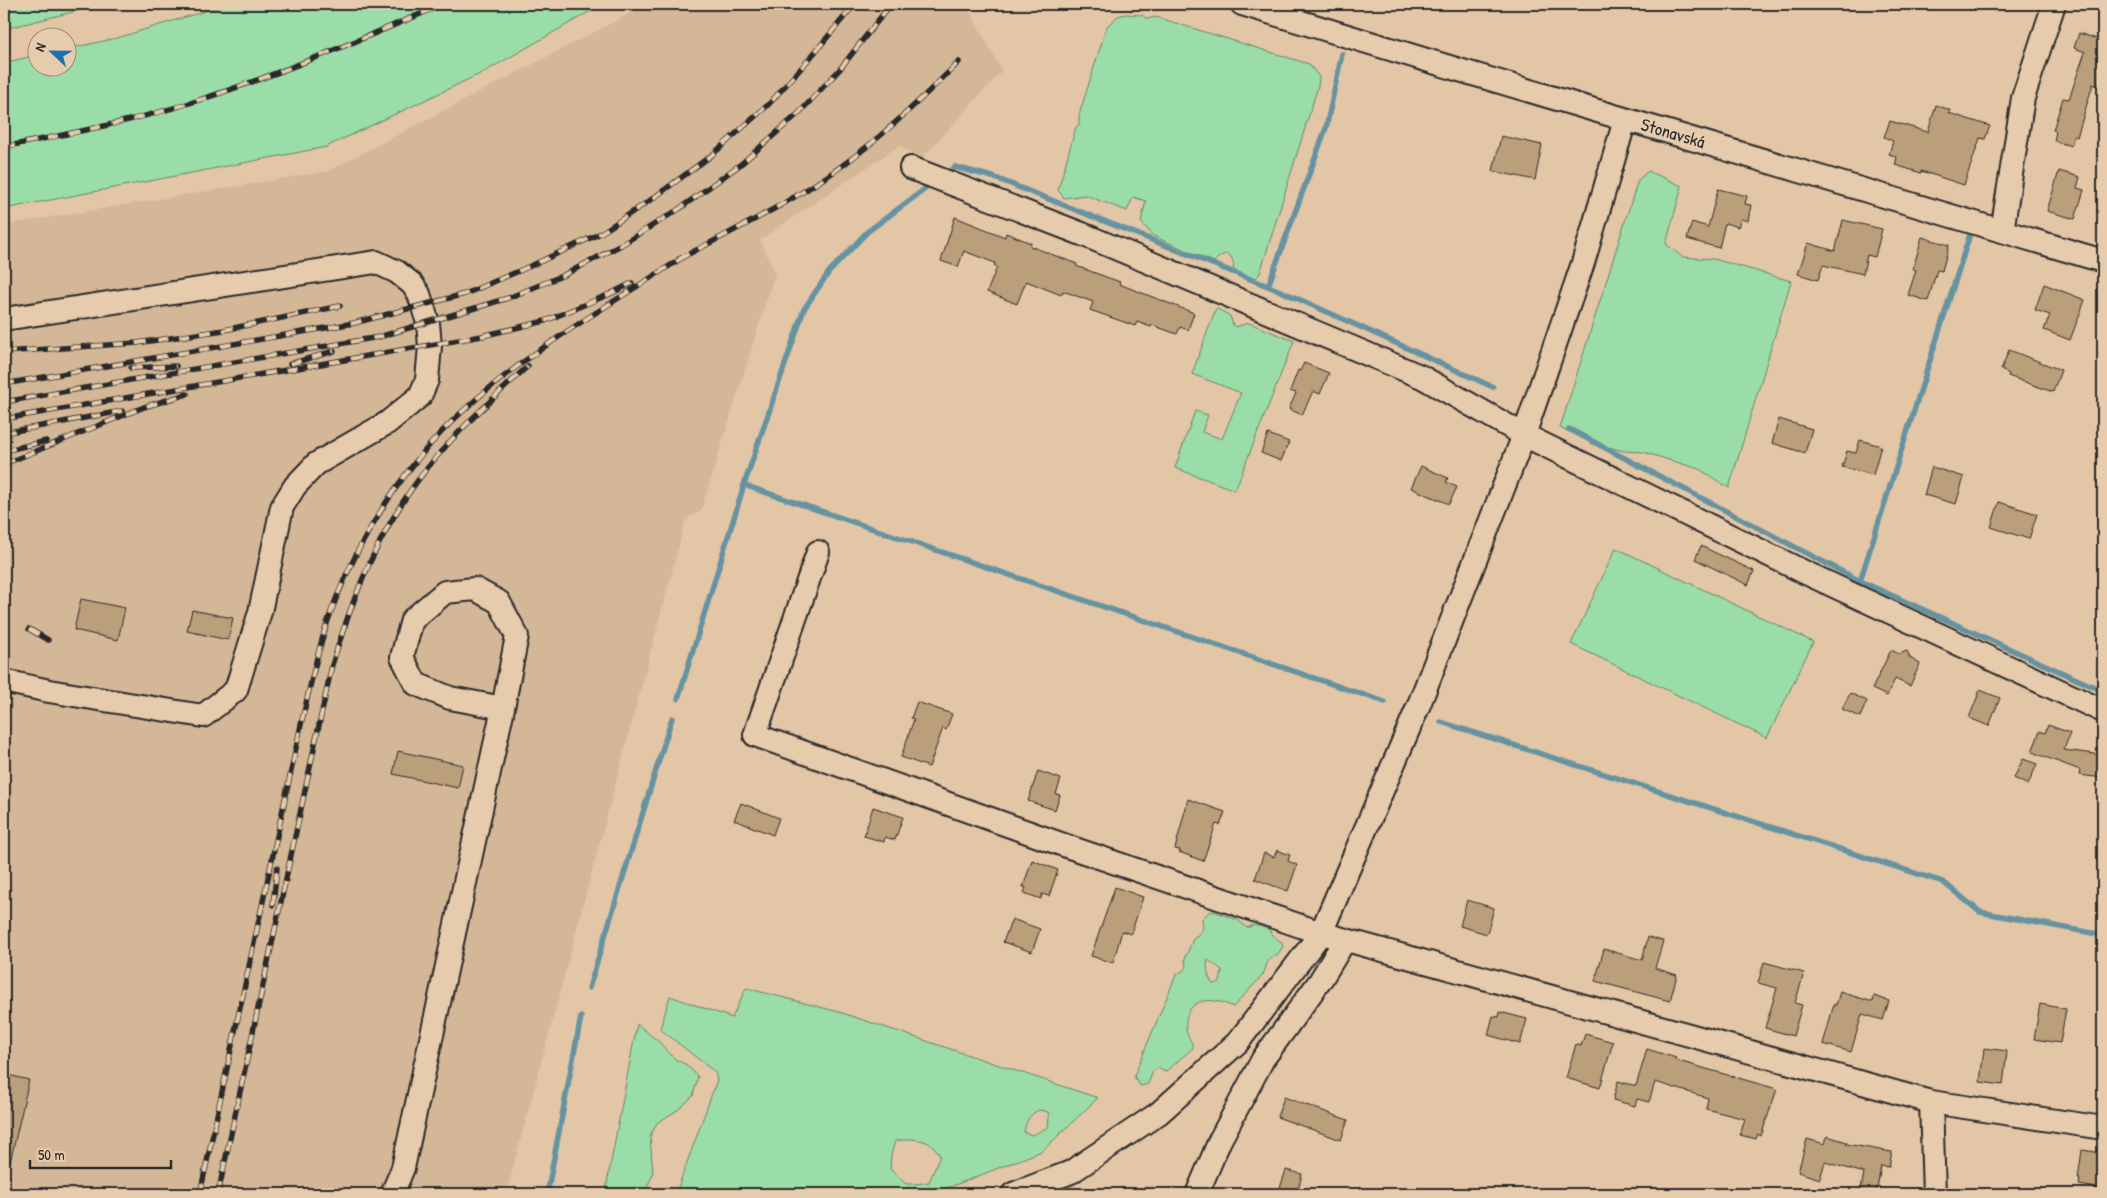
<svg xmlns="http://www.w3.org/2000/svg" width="2107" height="1198" viewBox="0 0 2107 1198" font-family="'Patrick Hand',sans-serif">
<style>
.built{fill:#d4b797}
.green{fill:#9bdda8;stroke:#63846a;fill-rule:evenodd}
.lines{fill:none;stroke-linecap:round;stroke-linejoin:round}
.stream{stroke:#6693a1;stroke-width:5.5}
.building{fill:#bb9e7a;stroke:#2b2b2b}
.minor-casing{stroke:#2b2b2b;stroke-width:26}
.minor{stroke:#e6cbad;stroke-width:22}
.rail-casing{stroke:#2b2b2b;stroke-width:5.5}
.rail{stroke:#e6cbad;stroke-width:4;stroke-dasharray:11;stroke-linecap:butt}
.labels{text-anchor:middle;stroke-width:4;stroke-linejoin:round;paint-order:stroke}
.street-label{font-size:18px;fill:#2b2b2b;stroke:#e6cbad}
</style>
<rect width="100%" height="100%" fill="#e3c6a6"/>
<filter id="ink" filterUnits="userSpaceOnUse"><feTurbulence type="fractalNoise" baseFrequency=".02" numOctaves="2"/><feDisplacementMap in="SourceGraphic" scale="10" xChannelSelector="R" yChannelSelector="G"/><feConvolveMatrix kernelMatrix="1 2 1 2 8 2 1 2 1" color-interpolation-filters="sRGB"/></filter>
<g filter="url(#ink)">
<path class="built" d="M648,4H966L1002,71L920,160L900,145L760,240L775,273L701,511L686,519L506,1194H4V225L328,171Z"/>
<path class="green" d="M4,4H105L4,29Z
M228,4H603L486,71L326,147L4,209V63L37,55L38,68H68V49L117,38Z
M1126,14L1142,15L1147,19L1156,17L1309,64L1319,77L1318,86L1260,273L1256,278H1247L1233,272C1235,264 1232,249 1221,256C1218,258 1216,260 1214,262L1153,236L1141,222L1146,201L1133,197L1127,211L1085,195L1064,198L1058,190L1076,127L1079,125V115L1107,26L1118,16Z
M1648,171L1682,186L1666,244L1682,257L1714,259L1791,281L1729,488L1699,469L1643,452L1624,451L1604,446L1560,428L1638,180Z
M1216,308L1230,316L1233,325L1235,327L1249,323L1294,341L1235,490L1175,468L1195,411L1208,415L1202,432L1222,439L1241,393L1192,374Z
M1616,548L1813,642L1767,738L1571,644Z
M1213,911L1238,920L1247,928L1254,925L1269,929L1271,934L1282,943L1283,946L1278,954L1268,961L1263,975L1233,1007C1210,995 1183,998 1186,1030C1187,1037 1192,1040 1193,1048L1165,1072L1158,1068L1153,1071L1148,1084L1140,1086L1134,1076L1176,975L1186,969L1185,958L1194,937L1197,936L1203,928L1202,919L1209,912ZM1208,960L1222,970L1220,982L1213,984C1208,978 1206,968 1208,960Z
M746,988L839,1012L1098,1098L1042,1151L932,1194H678L676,1193L717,1080L715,1072L660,1029L670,996L732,1018ZM1039,1110L1048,1112L1049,1117L1048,1127L1033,1135L1024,1133C1025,1123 1029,1114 1039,1110ZM911,1139C925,1140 934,1143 940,1156L929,1182L916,1184H906L890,1169L891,1155L895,1141Z
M637,1024L659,1042L675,1059L687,1065L698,1077L693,1096L679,1109L657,1123L650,1136L653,1174L646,1189L647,1194H605Z"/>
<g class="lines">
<path class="stream" d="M953,169L955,167L993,177L1283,292L1493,387
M1268,286L1326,128L1342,54
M1569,429L1860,581L2103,691
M744,485L1385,702
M1860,581L1970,234
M678,699L744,485L804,309L829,272L867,232L925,189
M1441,722L1943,882L1980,912L2103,935
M589,988L672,718
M547,1194L581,1017"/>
</g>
<path class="building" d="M2079,33L2103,41V88L2093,84L2077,137L2074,136L2071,146L2054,141L2056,131L2053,130L2063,98L2069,99L2085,52L2074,48Z
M1936,105L1950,110L1949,113L1990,126L1985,139L1980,138L1964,185L1921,171V173L1895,165L1897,157L1889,154L1893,141L1884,137L1890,121L1928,132Z
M1501,136L1542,145L1535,180L1493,171Z
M2059,171L2080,177L2077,188L2084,190L2075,219L2047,211Z
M1718,189L1747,196L1745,204L1751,205L1748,221L1741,219L1738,227L1725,223L1719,248L1687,239L1692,222L1708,227Z
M955,217L1005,237L1006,233L1031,243L1030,246L1077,264L1076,266L1120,282L1119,284L1194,313L1188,330L1180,327L1177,334L1152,325L1151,327L1137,322L1135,326L1090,310L1093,302L1063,291L1061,295L1026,281L1017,304L987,292L997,267L994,265L995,263L964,251L958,267L941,261Z
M1843,220L1882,229L1875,257L1867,255L1863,274L1823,265L1818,280L1798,274L1808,243L1835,251Z
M1922,237L1949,245L1942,271L1937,270L1928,301L1908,295L1916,270L1913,269Z
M2044,284L2085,300L2070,340L2044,330L2050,315L2035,310Z
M2009,350L2061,370L2053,392L2008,376L2009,374L2001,370Z
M1304,363L1329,373L1320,394L1313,391L1302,415L1289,409L1296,393L1290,391L1298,370L1300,371Z
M1779,419L1812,429L1805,453L1772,443Z
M1268,434L1289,442L1281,461L1261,453Z
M1860,440L1881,446L1873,475L1842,467L1847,451L1856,453Z
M1421,466L1448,478L1446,482L1457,487L1449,504L1411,488Z
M1932,467L1964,477L1956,504L1924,495Z
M1999,502L2037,514L2029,539L1991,527Z
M1701,546L1754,571L1748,585L1695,559Z
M81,599L125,608L118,640L74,630Z
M192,610L233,618L228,640L187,631Z
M1891,650L1899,654L1907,651L1910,658L1920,664L1910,686L1895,679L1887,696L1872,689Z
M1980,690L2000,698L1989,726L1969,718Z
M1850,693L1867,701L1860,717L1842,709Z
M917,702L952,714L946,730L943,728L929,767L901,757L914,719L911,718Z
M2048,725L2070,733L2064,750L2103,755V778L2079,775L2080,770L2032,752L2040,731L2045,733Z
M398,751L463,765L458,788L393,774Z
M2023,759L2037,764L2028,785L2014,778Z
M1038,771L1061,779L1056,794L1060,795L1055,810L1028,801Z
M1188,799L1225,812L1220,825L1216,824L1203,861L1179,852L1180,850L1175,849Z
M741,803L779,818L773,835L734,820Z
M873,807L903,817L895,840L885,837L884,842L864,836Z
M1277,850L1290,855L1288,861L1297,865L1288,891L1255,879L1264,853L1274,857Z
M1032,860L1058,870L1049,896L1042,894L1041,899L1024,893L1026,887H1023Z
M1115,887L1143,897L1131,934L1122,931L1113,963L1091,956Z
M1467,900L1494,908L1487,934L1460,926Z
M1012,919L1040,929L1032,952L1003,942Z
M1648,937L1663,941L1655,968L1677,975L1670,1001L1595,981L1604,949L1642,960Z
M1764,962L1804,973L1795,1003L1802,1005L1793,1036L1765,1028L1777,988L1758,983Z
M1840,992L1873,1002L1874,996L1889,1001L1883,1020L1862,1014L1851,1052L1823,1044L1834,1004L1836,1005Z
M2040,1004L2066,1009L2060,1043L2034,1039Z
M1500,1012L1527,1019L1520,1044L1488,1035L1493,1016L1499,1017Z
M1585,1034L1613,1042L1600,1088L1566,1078L1576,1044L1581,1046Z
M1984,1048L2007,1051L2003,1085L1980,1082Z
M1647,1049L1676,1058L1675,1060L1777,1089L1761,1136L1758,1134L1756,1139L1740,1135L1745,1119L1706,1109L1708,1098L1655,1082L1649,1102L1637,1099L1635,1106L1613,1100L1618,1081L1636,1086Z
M4,1074L29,1080L10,1163H4Z
M1284,1097L1348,1120L1341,1140L1277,1117Z
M1827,1136L1847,1142L1846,1144L1892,1152L1889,1167L1881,1166L1876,1194H1860L1864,1173L1825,1162L1820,1179L1798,1172L1807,1139L1825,1144Z
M2082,1150L2103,1153V1189L2079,1185L2080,1179H2078Z
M1286,1170L1302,1174L1297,1194H1278Z"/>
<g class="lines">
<g class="minor-casing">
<g id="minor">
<path id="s1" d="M1242,4L1456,69L2103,261"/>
<path d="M911,168L1082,234L1422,377L1524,435L1804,572L2103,711"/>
<path d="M2002,231L2023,98L2054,4"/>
<path d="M4,319L376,262L397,272L412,284L419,294L428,323L430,346L427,380L420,396L387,423L316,464L295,486L282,507L260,612L236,690L203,716L49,691L4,681"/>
<path d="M818,552L755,735L1075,849L1321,933L1931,1102L2103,1128"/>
<path d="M1931,1102L1934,1194"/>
<path d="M392,1194L403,1168L503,708L517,636L499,602L475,589L445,592L412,620L402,657L416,684L450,698L503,708"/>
<path d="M1013,1194L1071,1172L1159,1113L1238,1042L1321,933L1418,707L1524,435L1583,263L1625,120"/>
<path d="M1197,1194L1220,1140L1263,1059L1320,981L1345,940"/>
</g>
</g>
<use href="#minor" class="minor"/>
<g class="rail-casing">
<path id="rail" d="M4,147C67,134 131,122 193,102C279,75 361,39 444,4
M679,259C734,230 793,202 843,165C885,135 922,98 959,62
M4,352L137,343L224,330L340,306
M290,364L334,351
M131,368L176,366
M4,384L354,323L465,294L535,264L601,233L652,199L712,155L769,104L810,58L855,4
M4,402L379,337L508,298L564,275L621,245L679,209L741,164L799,113L840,69L891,4
M4,419L482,336L545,321L610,294L632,283
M4,433L122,411
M4,451L46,441
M4,464L144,407L187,394
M29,629L48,640
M273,905L277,868
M200,1194L302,720C312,679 320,638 336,599C364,529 408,461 464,410C530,350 611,304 685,256
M218,1194L332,665C349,610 369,555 401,505C434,452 482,408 528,366"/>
</g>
<use href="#rail" class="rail"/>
</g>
</g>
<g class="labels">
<g class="street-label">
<text dy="6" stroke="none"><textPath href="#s1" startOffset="450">Stonavská</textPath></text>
</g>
</g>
<rect width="2107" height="1198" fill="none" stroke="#e6cbad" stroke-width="20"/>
<rect x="10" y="10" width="2087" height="1178" fill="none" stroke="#2b2b2b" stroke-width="2" filter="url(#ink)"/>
<g transform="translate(52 52) rotate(292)"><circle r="24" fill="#e6cbad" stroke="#9b8b79"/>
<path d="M0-4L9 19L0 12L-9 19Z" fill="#1f6fb2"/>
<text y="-8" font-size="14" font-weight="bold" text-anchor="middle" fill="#2b2b2b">N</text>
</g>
<path d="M30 1160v8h141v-8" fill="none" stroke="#2b2b2b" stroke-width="2.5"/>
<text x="38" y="1160" font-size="15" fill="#2b2b2b" stroke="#e6cbad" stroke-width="4" paint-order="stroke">50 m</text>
</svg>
